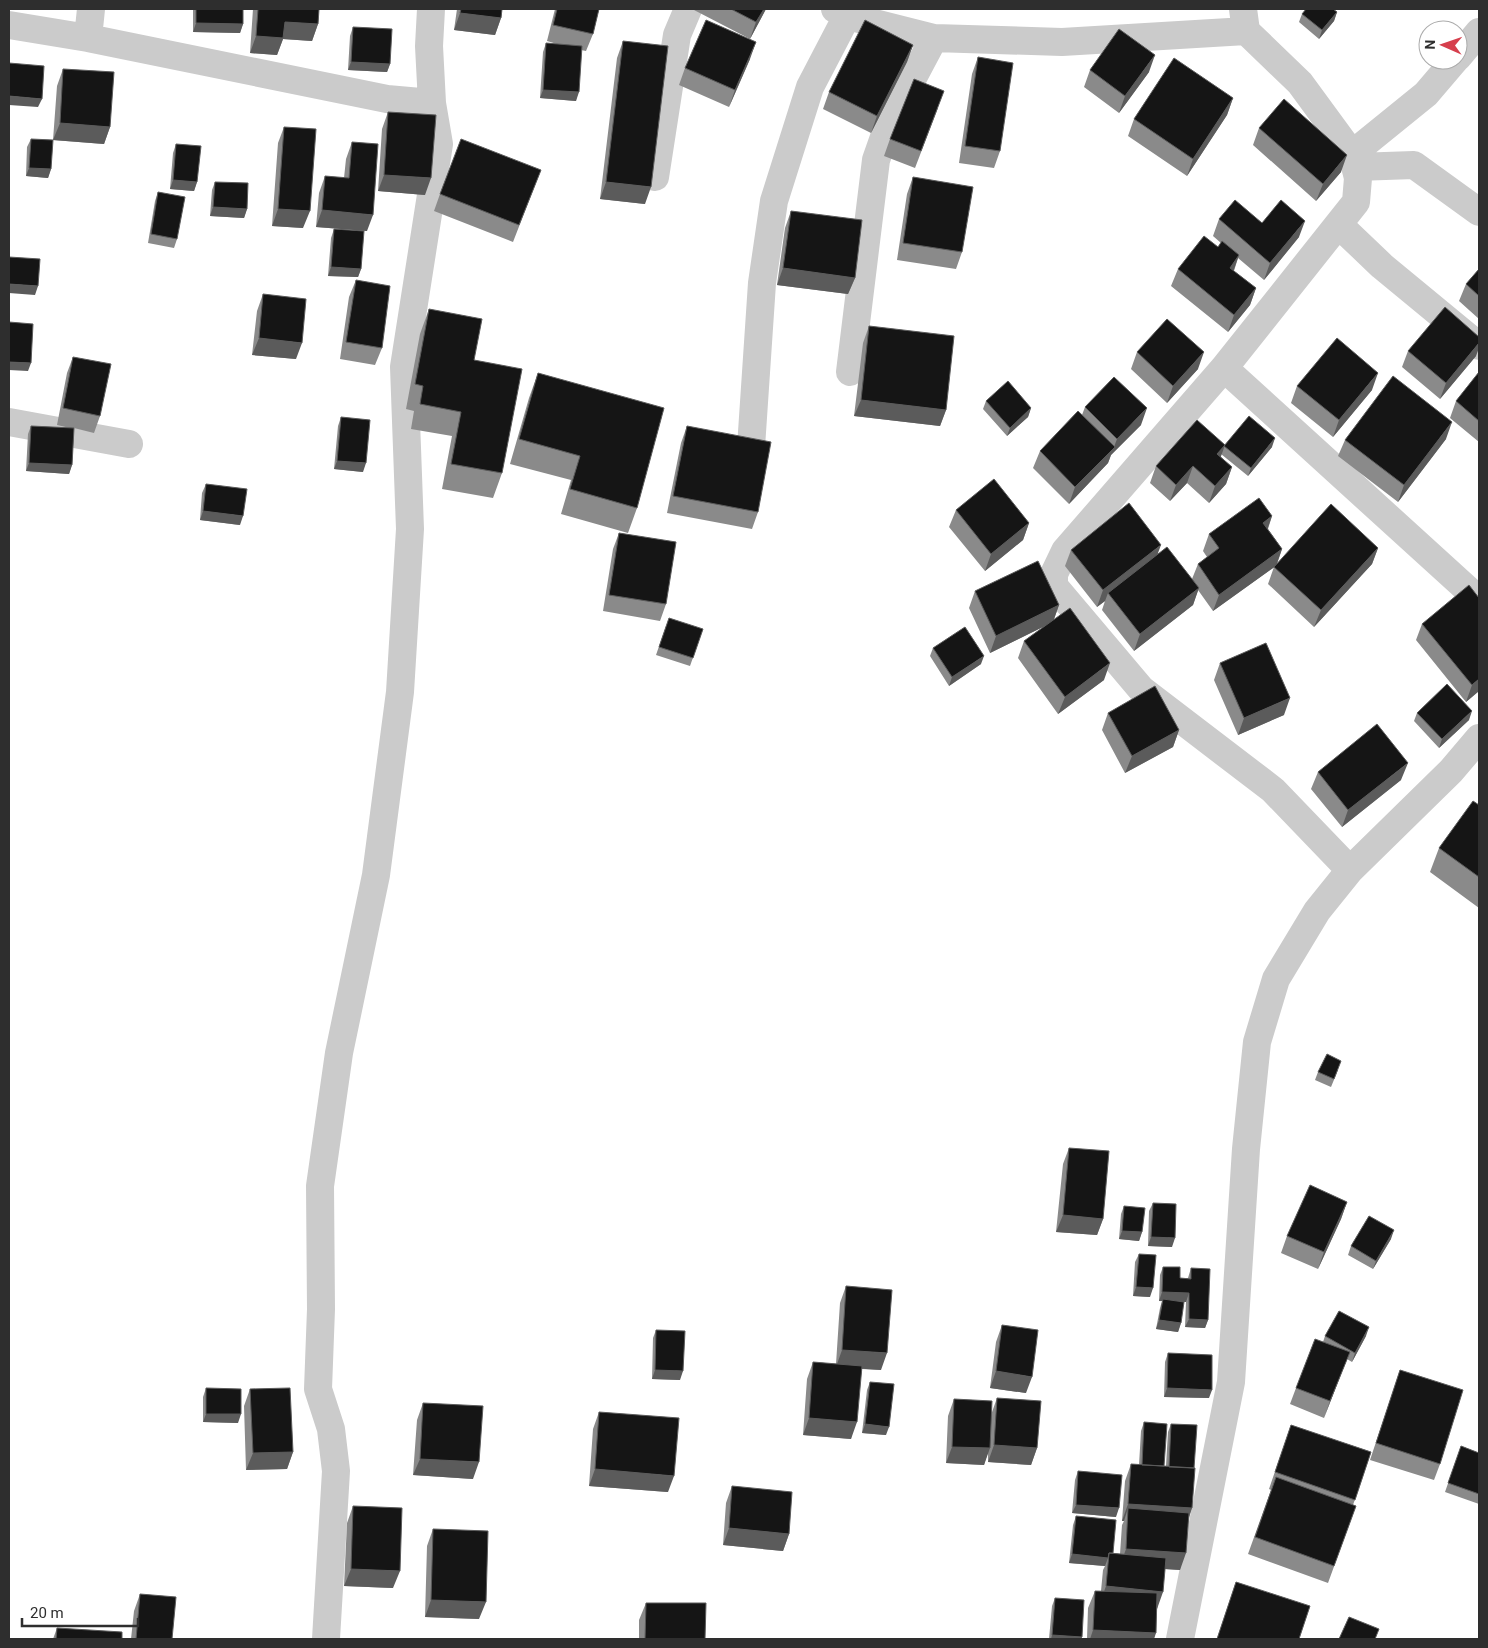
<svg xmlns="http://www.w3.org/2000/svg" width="1488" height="1648" viewBox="0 0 1488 1648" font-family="Roboto,sans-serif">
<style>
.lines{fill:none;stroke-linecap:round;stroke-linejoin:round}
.street{stroke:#cbcbcb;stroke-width:28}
.wall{fill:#8a8a8a}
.shaded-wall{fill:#5b5b5b}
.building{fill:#151515;stroke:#5b5b5b}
</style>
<rect width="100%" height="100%" fill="#fff"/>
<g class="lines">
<path class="street" d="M835,9L847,16L934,38L1062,42L1246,31
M1243,9L1246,31L1300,83L1352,154L1358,178L1356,202L1224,368L1065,551L1054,574V586L1141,689L1273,790L1350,870
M9,25L88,38L387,99L432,103L429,46L431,9
M88,38L91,9
M1458,57L1479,32
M1352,154L1426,94L1455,60
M1356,167L1414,165L1479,212
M655,177L677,35L688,9
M1339,225L1382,266L1479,346
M1224,368L1479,600
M850,372L876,160L889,123L934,38
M9,422L129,444
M751,447L762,283L774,201L810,87L847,16
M326,1639L336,1471L331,1429L318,1389L321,1309L320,1186L339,1053L376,875L400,692L410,529L404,367L439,144L432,103
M1180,1639L1231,1382L1246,1149L1257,1042L1276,979L1317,911L1350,870L1451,771L1479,738"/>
</g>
<path class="wall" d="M193,9H243V24L240,33L193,32Z
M253,9H319L318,24L312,41L283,39L277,55L250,53Z
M457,9H502L501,18L495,35L454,30Z
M555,9H599L593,34L586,51L581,50L576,101L540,98L543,52L546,43L557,44L547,41Z
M695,9H766L750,39V59L729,107L679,85L685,68L750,39L694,10Z
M1337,12L1334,21L1319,39L1299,22L1302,14Z
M353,27L390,64L387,72L348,70L350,36Z
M623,41L645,204L600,199L617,58Z
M913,45L907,62L871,133L823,109L829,92Z
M978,57L1000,151L994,168L959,163L972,74Z
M63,69L110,127L104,144L53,140L57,86Z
M1090,70L1149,72L1119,113L1084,87Z
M1233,98L1227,115L1187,176L1128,136L1134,119Z
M938,108L915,168L884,156L890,139Z
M388,112L425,195L378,191L382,129Z
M284,127L303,228L272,226L278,143Z
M1259,128L1341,172L1316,201L1253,145Z
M31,139L51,169L48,178L26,176L27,147Z
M352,142L367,231L316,227L319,193L325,176L344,178L346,159Z
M176,144L197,182L194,191L170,189L173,153Z
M541,170L513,242L434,211L440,194Z
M913,177L962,252L956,269L897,260L907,194Z
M215,182L247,209L244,218L210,216L212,190Z
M158,192L177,239L174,248L148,243L155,201Z
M791,211L855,278L848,294L777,285L785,228Z
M1219,219L1262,223L1299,237L1264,280L1238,258L1234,271L1256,288L1250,305L1228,332L1171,286L1178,269L1218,247L1221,243L1213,236Z
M334,229L361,269L358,277L328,276L331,238Z
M1479,269V319L1459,301L1466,284Z
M356,280L382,348L375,365L340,359L349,297Z
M263,294L296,359L252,355L257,311Z
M429,309L474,360L502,473L493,498L442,489L452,436L411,429L414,411L406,409L420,334Z
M869,326L946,410L940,426L854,416L863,343Z
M1408,351L1476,356L1440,399L1402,367Z
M1137,352L1198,369L1167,403L1131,369Z
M73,357L100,416L94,433L74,428L72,465L69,474L26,471L28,434L31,426L70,428L57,425L67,373Z
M1479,372V442L1450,418L1456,401Z
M538,373L637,508L628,533L561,514L571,480L510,464L529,398Z
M1297,386L1372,390L1333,437L1291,403Z
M986,401L1031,408L1028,417L1007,436L983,409Z
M1085,407L1141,425L1111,455L1108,463L1069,504L1033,468L1040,451L1082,415Z
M341,417L363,472L334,469L338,426Z
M687,426L758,512L752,529L667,513L681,443Z
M1446,439L1398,502L1338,456L1345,440Z
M1225,445L1272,447L1248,476L1221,454V457L1232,467L1226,484L1209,503L1187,483L1170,501L1150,483L1156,466Z
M206,484L240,525L200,520L202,493Z
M956,510L1029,523L1023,540L985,571L949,527Z
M1272,516L1268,529L1282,549L1277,564L1378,548L1372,564L1314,627L1268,584L1274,567L1213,611L1198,590L1193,605L1134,651L1102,610L1105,601L1097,607L1065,566L1071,550L1158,553L1192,579L1198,564L1207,557L1203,551L1209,534Z
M619,533L666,604L660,621L603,611L613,549Z
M975,591L1059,605L1054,619L1104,680L1058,714L1018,658L1024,641L1043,627L990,653L969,608Z
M1422,624L1479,691L1466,702L1416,640Z
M666,626L703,629L690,666L656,655Z
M933,648L981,664L949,686L930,656Z
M1220,663L1284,715L1238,735L1214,680Z
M1108,713L1179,730L1173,747L1125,773L1102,730Z
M1417,713L1469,720L1439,748L1414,721Z
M1318,772L1401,780L1342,827L1311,789Z
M1479,805V908L1430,872L1439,848Z
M1338,1070L1331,1087L1315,1080L1318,1072Z
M1069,1148L1103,1219L1097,1235L1056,1232L1063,1164Z
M1347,1202L1341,1219L1318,1269L1281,1253L1287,1236Z
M1153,1203L1172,1247L1148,1246L1149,1211Z
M1124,1206L1142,1232L1139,1241L1119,1239L1121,1214Z
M1391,1239L1373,1269L1348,1255L1351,1246Z
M1139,1254L1150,1297L1133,1296L1135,1262Z
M1163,1267L1180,1278H1188L1191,1268L1208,1320L1205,1328L1185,1327L1186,1302L1179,1301L1181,1323L1178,1332L1156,1329L1160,1308L1162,1301H1159L1160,1275Z
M846,1286L881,1370L862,1369L851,1439L803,1435L807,1379L813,1362L836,1364L840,1303Z
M1002,1325L1026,1393L990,1388L996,1342Z
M656,1330L680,1380L652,1379L653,1338Z
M1325,1336H1366L1352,1362L1347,1359L1324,1418L1290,1404L1296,1388L1323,1342Z
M1168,1353L1209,1398L1164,1397L1165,1362Z
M1400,1370L1440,1464L1434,1480L1370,1460Z
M870,1382L886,1435L862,1433L867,1390Z
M206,1388L238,1423L203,1422V1397Z
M250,1389L293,1452L287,1469L246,1470L244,1406Z
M997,1398L1037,1448L1031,1465L988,1462V1452L984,1465L946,1463L948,1416L954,1399L991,1415Z
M423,1403L473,1479L413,1475L417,1420Z
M599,1412L668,1492L589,1486L593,1429Z
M1144,1422L1164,1466H1166L1168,1432L1171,1424L1192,1508L1189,1518L1180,1570L1165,1569L1157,1609L1154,1639H1087L1088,1608L1095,1591H1101L1103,1570L1105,1566L1069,1563L1073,1525L1076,1516L1113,1553L1120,1554L1122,1525L1124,1521H1122L1125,1481L1131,1464L1139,1465L1141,1431Z
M1291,1425L1371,1452L1353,1505L1356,1506L1328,1583L1248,1554L1271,1490L1269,1489Z
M1461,1446L1479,1453V1504L1445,1492Z
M1078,1471L1116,1517L1072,1513L1075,1480Z
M732,1486L789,1534L783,1551L723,1545L726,1503Z
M353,1506L393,1588L344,1586L347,1523Z
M433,1529L479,1619L425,1617L427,1546Z
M1236,1582L1299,1639H1217Z
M140,1594L172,1639H131L134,1611Z
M1055,1598L1082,1637L1081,1639H1049L1052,1606Z
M646,1603L705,1639H639V1620Z
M57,1628L122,1639H53Z"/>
<path class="shaded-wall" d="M764,9H766L750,39L756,22Z
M1337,12L1334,21L1319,39L1322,30Z
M460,13L501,18L495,35L454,30Z
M285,22L318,24L312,41L283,39L277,55L250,53L256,36Z
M196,23L243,24L240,33L193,32Z
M756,42L750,59L729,107L735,90Z
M913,45L907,62L871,133L877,116Z
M1155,55L1149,72L1119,113L1125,96Z
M351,62L390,64L387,72L348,70Z
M543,90L579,92L576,101L540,98Z
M9,96L42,99L38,107L9,105Z
M1233,98L1227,115L1187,176L1193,159Z
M60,123L110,127L104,144L53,140Z
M1347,155L1341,172L1316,201L1323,184Z
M29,168L51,169L48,178L26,176Z
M384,175L431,178L425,195L378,191Z
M173,180L197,182L194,191L170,189Z
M606,182L651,187L645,204L600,199Z
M213,207L247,209L244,218L210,216Z
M278,209L310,211L303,228L272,226Z
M322,210L373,215L367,231L316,227Z
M1305,221L1299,237L1264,280L1270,263Z
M1239,255L1233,272L1230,268Z
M331,267L361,269L358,277L328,276Z
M783,268L855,278L848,294L777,285Z
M9,284L38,286L35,295L9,293Z
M1256,288L1250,305L1228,332L1234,315Z
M259,338L302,343L296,359L252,355Z
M1479,343V348L1476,356L1440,399L1446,383Z
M1204,352L1198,369L1167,403L1173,386Z
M9,362L31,363L28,371L9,370Z
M1378,373L1372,390L1333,437L1339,420Z
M861,400L946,410L940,426L854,416Z
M1031,408L1028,417L1007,436L1010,428Z
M1147,408L1141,425L1111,455L1108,463L1069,504L1075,487L1114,447L1117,439Z
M1452,422L1446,439L1398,502L1404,485Z
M1275,438L1272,447L1248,476L1251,468Z
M1225,445L1219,462L1217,454Z
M337,461L366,463L363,472L334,469Z
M29,463L72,465L69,474L26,471Z
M1193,466L1187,483L1170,501L1176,485Z
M1232,467L1226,484L1209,503L1215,486Z
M203,511L243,516L240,525L200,520Z
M1272,516L1266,533L1263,523Z
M1029,523L1023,540L985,571L991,554Z
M1161,545L1155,561L1108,593L1105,601L1097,607L1103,590Z
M1378,548L1372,564L1314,627L1321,610Z
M1282,549L1276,566L1213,611L1219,595Z
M1199,588L1193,605L1134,651L1140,634Z
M1059,605L1053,622L990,653L996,636Z
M984,656L981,664L949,686L952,677Z
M1110,663L1104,680L1058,714L1065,697Z
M1479,679V691L1466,702L1472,685Z
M1290,698L1284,715L1238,735L1244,718Z
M1472,711L1469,720L1439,748L1442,739Z
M1179,730L1173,747L1125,773L1132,756Z
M1408,763L1401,780L1342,827L1348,810Z
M1347,1202L1341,1219L1318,1269L1324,1252Z
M1063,1215L1103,1219L1097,1235L1056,1232Z
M1394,1230L1391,1239L1373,1269L1376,1261Z
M1122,1231L1142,1232L1139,1241L1119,1239Z
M1151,1237L1175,1238L1172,1247L1148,1246Z
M1136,1287L1153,1288L1150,1297L1133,1296Z
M1162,1292L1189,1293L1186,1302L1159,1301Z
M1189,1319L1208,1320L1205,1328L1185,1327Z
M1159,1320L1181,1323L1178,1332L1156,1329Z
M1369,1327L1366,1336L1352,1362L1355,1353Z
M842,1350L887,1353L881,1370L836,1367Z
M1350,1352L1343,1369L1324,1418L1330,1401Z
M655,1370L683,1371L680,1380L652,1379Z
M996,1371L1032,1377L1026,1393L990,1388Z
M1167,1388L1212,1390L1209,1398L1164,1397Z
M206,1414H241L238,1423L203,1422Z
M809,1418L857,1422L851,1439L803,1435Z
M865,1424L889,1427L886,1435L862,1433Z
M994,1445L1037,1448L1031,1465L988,1462Z
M952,1447L990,1448L984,1465L946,1463Z
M293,1452L287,1469L246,1470L253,1453Z
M420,1459L479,1462L473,1479L413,1475Z
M595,1469L674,1476L668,1492L589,1486Z
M1128,1504L1192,1508L1186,1525L1128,1508L1124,1521H1122Z
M1076,1505L1119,1508L1116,1517L1072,1513Z
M729,1528L789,1534L783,1551L723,1545Z
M1126,1549L1186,1553L1180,1570L1120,1566Z
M1072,1554L1108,1558L1105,1566L1069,1563Z
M351,1569L400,1571L393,1588L344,1586Z
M1106,1586L1163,1592L1157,1609L1100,1603Z
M431,1600L486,1602L479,1619L425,1617Z
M1093,1630L1156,1633L1154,1639H1090Z
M1052,1635L1082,1637L1081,1639H1051Z"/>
<path class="building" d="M196,9H243V24L196,23Z
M258,9H319L318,24L285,22L283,38L256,36Z
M461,9H502L501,18L460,13Z
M557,9H599L593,34L553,25Z
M731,9H764L756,22Z
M1306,9H1333L1337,12L1322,30L1302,14Z
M706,20L756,42L735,90L685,68Z
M865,20L913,45L877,116L829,92Z
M353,27L392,29L390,64L351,62Z
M1119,29L1155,55L1125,96L1090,70Z
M623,41L668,46L651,187L606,182Z
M546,43L582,46L579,92L543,90Z
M978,57L1013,63L1000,151L965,146Z
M1174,58L1233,98L1193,159L1134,119Z
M9,63L44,66L42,99L9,96Z
M63,69L114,72L110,127L60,123Z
M914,79L944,91L921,151L890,139Z
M1284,99L1347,155L1323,184L1259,128Z
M388,112L436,115L431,178L384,175Z
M284,127L316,129L310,211L278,209Z
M31,139L53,140L51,169L29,168Z
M461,139L541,170L519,225L440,194Z
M352,142L378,144L373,215L322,210L325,176L349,178Z
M176,144L201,146L197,182L173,180Z
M913,177L973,187L962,252L903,243Z
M215,182L248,183L247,209L213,207Z
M158,192L185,197L177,239L151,234Z
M1235,200L1262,223L1281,200L1305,221L1270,263L1219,219Z
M791,211L862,220L855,278L783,268Z
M334,229L364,231L361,269L331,267Z
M1204,236L1218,247L1222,241L1239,255L1230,268L1256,288L1234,315L1178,269Z
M9,257L40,259L38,286L9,284Z
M1479,269V296L1466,284Z
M356,280L390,286L382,348L346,342Z
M263,294L306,299L302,343L259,338Z
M1445,307L1479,337V343L1446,383L1408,351Z
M429,309L482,319L474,360L522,369L502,473L451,464L461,412L420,404L423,386L415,384Z
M1167,319L1204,352L1173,386L1137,352Z
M9,322L33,324L31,363L9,362Z
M869,326L954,336L946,410L861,400Z
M1337,338L1378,373L1339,420L1297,386Z
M73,357L111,364L100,416L63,408Z
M1479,372V421L1456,401Z
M538,373L664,408L637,508L570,489L580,456L519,439Z
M1393,376L1452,422L1404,485L1345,440Z
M1114,377L1147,408L1117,439L1085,407Z
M1008,381L1031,408L1010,428L986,401Z
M1078,411L1115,447L1075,487L1040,451Z
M1249,416L1275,438L1251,468L1224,446Z
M341,417L370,420L366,463L337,461Z
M1197,420L1225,445L1217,454L1232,467L1215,486L1193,466L1176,485L1156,466Z
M31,426L74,428L72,465L29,463Z
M687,426L771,442L758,512L673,496Z
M994,479L1029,523L991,554L956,510Z
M206,484L247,489L243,516L203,511Z
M1259,498L1272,516L1263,523L1282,549L1219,595L1198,564L1219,548L1209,534Z
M1129,503L1161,545L1103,590L1071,550Z
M1331,504L1378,548L1321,610L1274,567Z
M619,533L676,542L666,604L609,595Z
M1167,547L1199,588L1140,634L1108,593Z
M1038,561L1059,605L996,636L975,591Z
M1469,585L1479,598V679L1472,685L1422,624Z
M1070,608L1110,663L1065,697L1024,641Z
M669,618L703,629L693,658L659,647Z
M965,627L984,656L952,677L933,648Z
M1266,643L1290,698L1244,718L1220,663Z
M1447,684L1472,711L1442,739L1417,713Z
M1155,686L1179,730L1132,756L1108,713Z
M1377,724L1408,763L1348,810L1318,772Z
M1473,801L1479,805V877L1439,848Z
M1327,1054L1341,1061L1334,1079L1318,1072Z
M1069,1148L1109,1151L1103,1219L1063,1215Z
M1310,1185L1347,1202L1324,1252L1287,1236Z
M1153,1203L1176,1204L1175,1238L1151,1237Z
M1124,1206L1145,1208L1142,1232L1122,1231Z
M1369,1216L1394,1230L1376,1261L1351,1246Z
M1139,1254L1156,1255L1153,1288L1136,1287Z
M1163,1267H1180V1278L1191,1279V1268L1210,1269L1208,1320L1189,1319V1293L1162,1292Z
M846,1286L892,1290L887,1353L842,1350Z
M1163,1299L1184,1302L1181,1323L1159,1320Z
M1339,1311L1369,1327L1355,1353L1325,1336Z
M1002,1325L1038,1330L1032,1377L996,1371Z
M656,1330L685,1331L683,1371L655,1370Z
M1315,1339L1350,1352L1330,1401L1296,1388Z
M1168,1353L1212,1355V1390L1167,1388Z
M813,1362L862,1366L857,1422L809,1418Z
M1400,1370L1463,1390L1440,1464L1376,1443Z
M870,1382L894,1384L889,1427L865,1424Z
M206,1388L241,1389V1414H206Z
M290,1388L293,1452L253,1453L250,1389Z
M997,1398L1041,1401L1037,1448L994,1445Z
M954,1399L992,1401L990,1448L952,1447Z
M423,1403L483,1406L479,1462L420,1459Z
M599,1412L679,1418L674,1476L595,1469Z
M1144,1422L1167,1424L1164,1466L1142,1465Z
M1171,1424L1197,1425L1194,1468L1169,1467Z
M1291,1425L1371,1452L1355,1500L1275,1472Z
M1461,1446L1479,1453V1494L1448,1483Z
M1131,1464L1195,1468L1192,1508L1128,1504Z
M1078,1471L1122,1475L1119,1508L1076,1505Z
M1276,1477L1356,1506L1334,1566L1255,1537Z
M732,1486L792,1492L789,1534L729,1528Z
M353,1506L402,1508L400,1571L351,1569Z
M1128,1508L1189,1513L1186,1553L1126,1549Z
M1076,1516L1116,1520L1113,1553H1109L1108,1558L1072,1554Z
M433,1529L488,1531L486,1602L431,1600Z
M1109,1553L1166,1558L1163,1592L1106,1586Z
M1236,1582L1310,1606L1299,1639H1217Z
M1095,1591L1157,1593L1156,1633L1093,1630Z
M140,1594L176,1597L172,1639H136Z
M1055,1598L1084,1600L1082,1637L1052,1635Z
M646,1603H706L705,1639H645Z
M1349,1617L1379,1629L1375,1639H1339Z
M57,1628L122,1632V1639H56Z"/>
<rect width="1488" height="1648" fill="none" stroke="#2e2e2e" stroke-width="20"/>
<g transform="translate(1443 45) rotate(272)"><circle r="24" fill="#ffffff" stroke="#ababab"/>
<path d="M0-4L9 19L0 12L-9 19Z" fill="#d63f4d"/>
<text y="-8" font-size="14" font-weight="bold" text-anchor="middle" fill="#2e2e2e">N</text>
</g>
<path d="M22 1618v8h116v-8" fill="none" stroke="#2e2e2e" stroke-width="2.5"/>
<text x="30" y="1618" font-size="15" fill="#2e2e2e" stroke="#ffffff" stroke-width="4" paint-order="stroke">20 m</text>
</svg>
